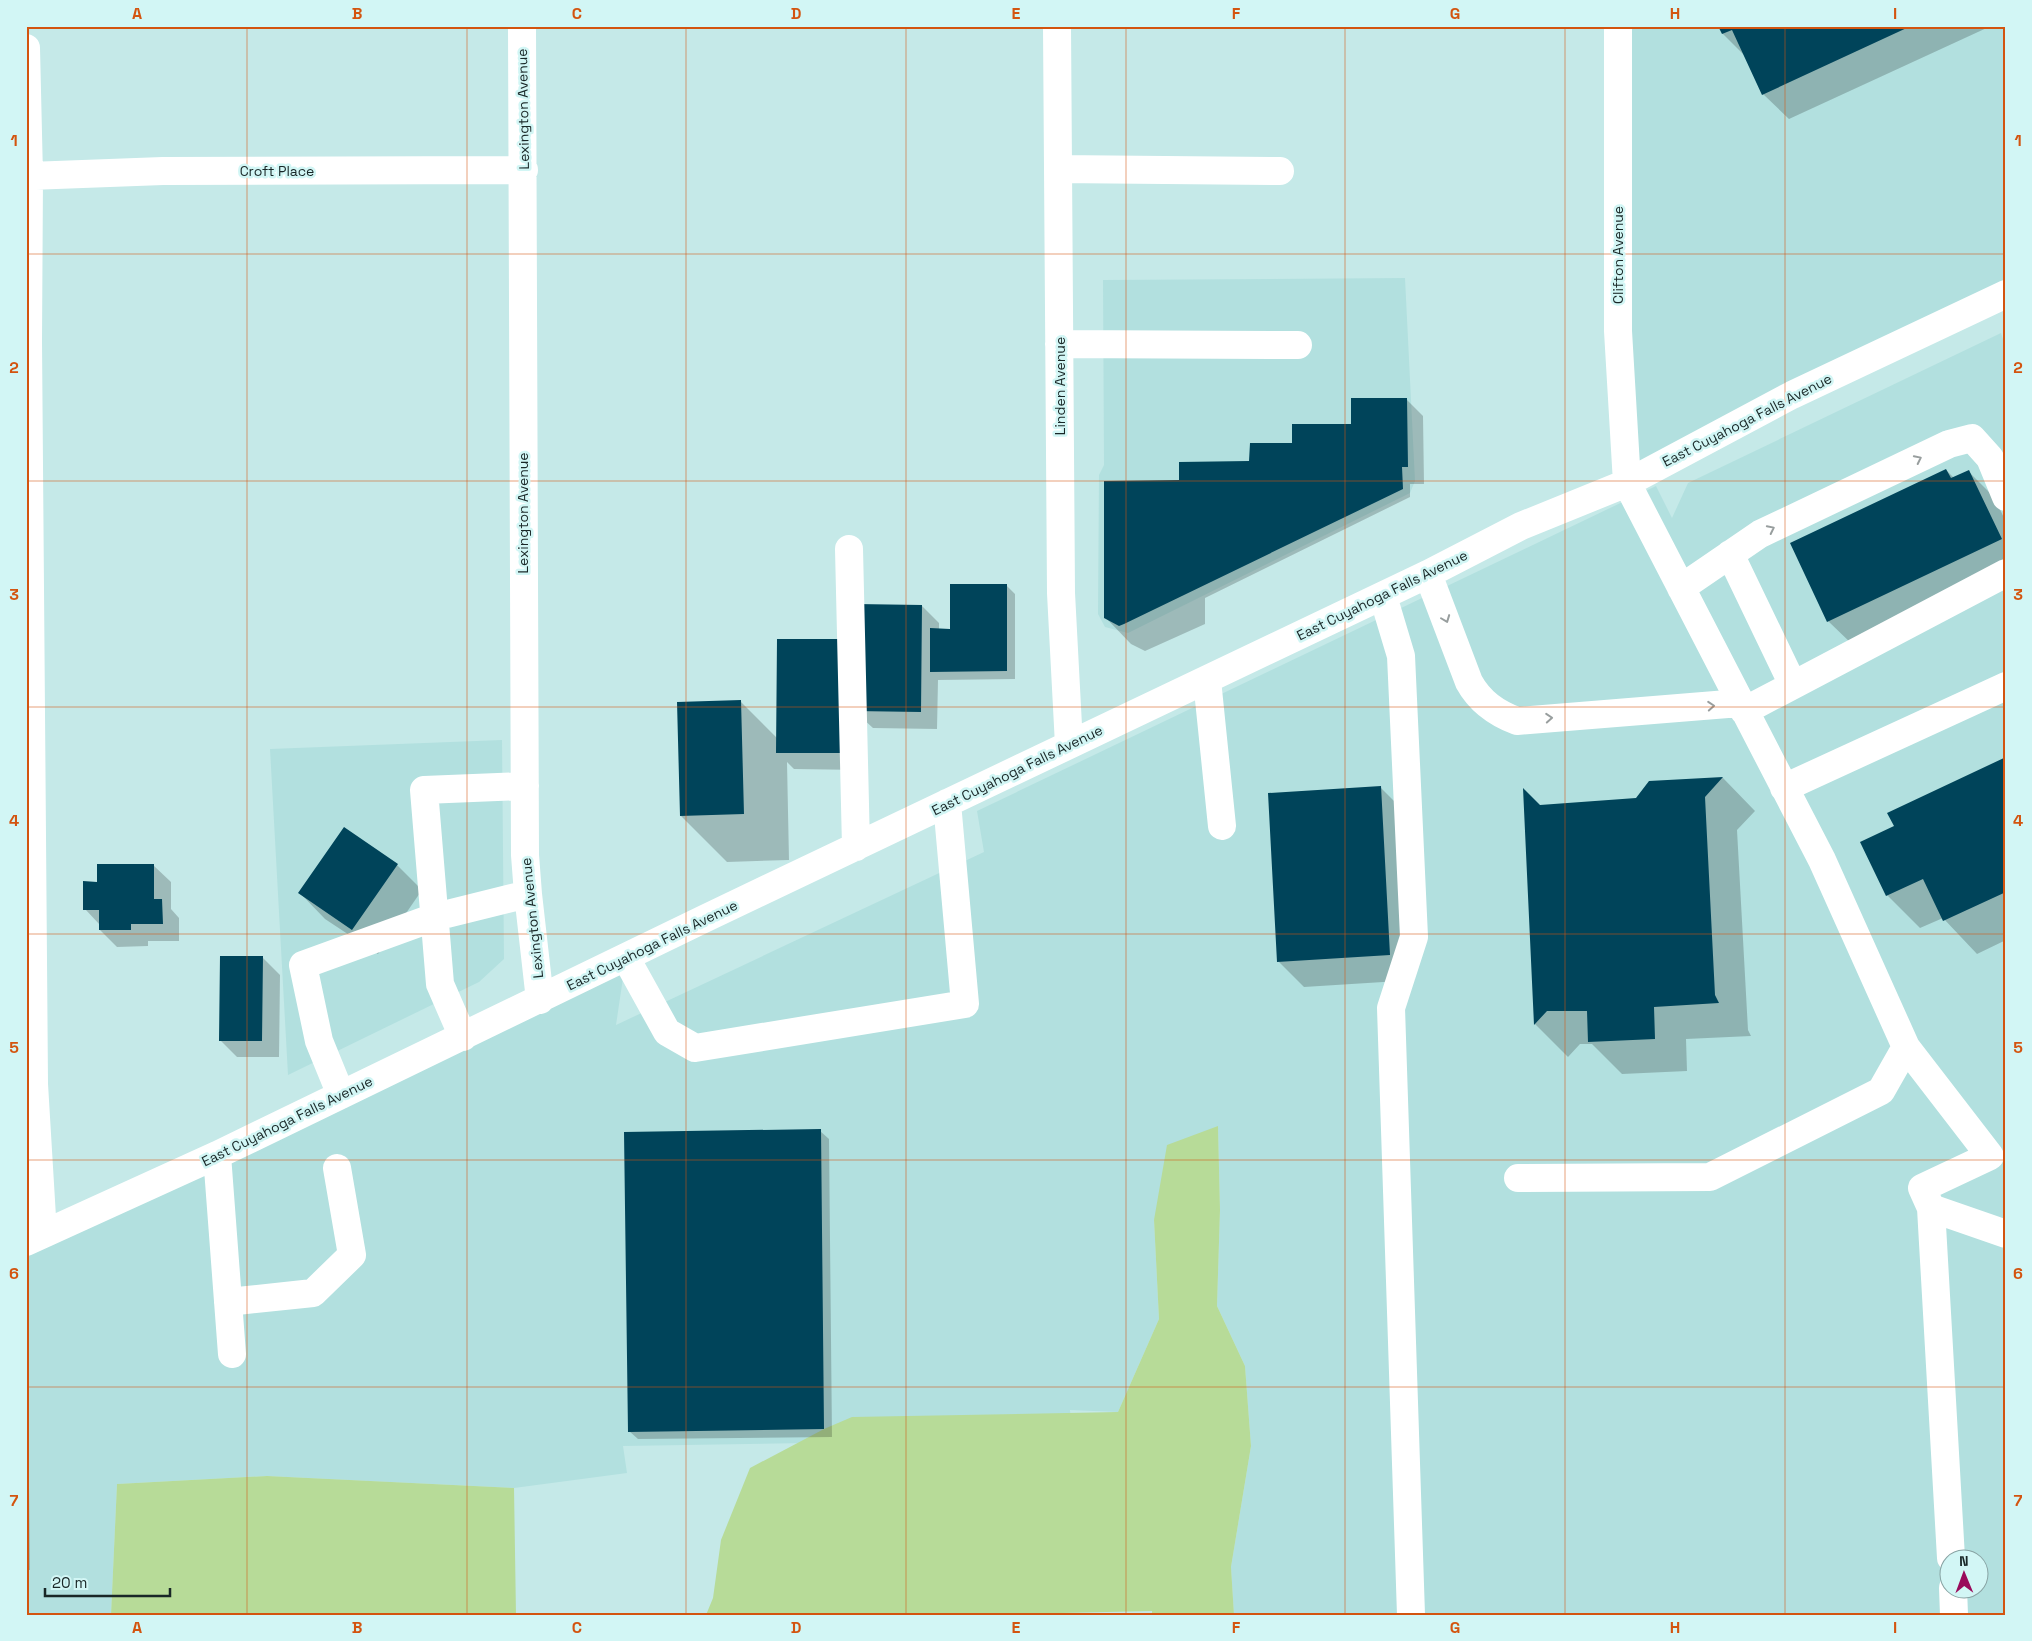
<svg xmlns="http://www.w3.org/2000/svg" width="2032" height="1641" viewBox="0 0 2032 1641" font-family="'Space Grotesk',sans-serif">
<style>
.built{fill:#b2e0df;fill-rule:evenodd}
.green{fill:#b7db98}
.shadow{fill:#0003}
.building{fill:#00445a}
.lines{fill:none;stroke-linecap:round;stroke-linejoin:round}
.minor{stroke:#fff;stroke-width:28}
.oneway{stroke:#989e9e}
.grid{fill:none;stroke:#d3540f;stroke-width:1;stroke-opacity:0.55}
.labels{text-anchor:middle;stroke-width:5;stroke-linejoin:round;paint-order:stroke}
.street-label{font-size:14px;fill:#192727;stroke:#d2f6f5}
.neatline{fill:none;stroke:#d3540f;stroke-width:2}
.grid-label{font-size:16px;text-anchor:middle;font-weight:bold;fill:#d3540f}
</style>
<rect width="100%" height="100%" fill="#c5e9e8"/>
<path class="built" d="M1618,26H2006V294L1627,483Z
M1405,278L1415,481L1410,493L1128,633L1105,627L1098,614L1099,475L1104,465L1103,280Z
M2001,333L2006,348V1615H1234L1231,1567L1251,1446L1245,1366L1217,1306L1220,1210L1218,1126L1154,1220L1159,1319L1118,1412L1070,1410L1072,1432L1053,1439L623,1446L627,1473L514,1488L267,1476L117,1484L111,1615H26V1242L626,958L616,1025L984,852L977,811L1656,486L1672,518L1688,483ZM1950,1558H1980V1588H1950Z
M502,740L504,959L479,982L288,1075L270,749Z"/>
<path class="green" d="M1218,1126L1220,1210L1217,1306L1245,1366L1251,1446L1231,1567L1234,1615H1152V1611L965,1615H706L713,1598L721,1540L750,1468L824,1429L852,1417L1118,1412L1159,1319L1154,1220L1167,1145Z
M267,1476L514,1488L516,1615H111L117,1484Z"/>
<path class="shadow" d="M1719,26H1991L1789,119L1763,94L1746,57L1723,34Z
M1406,399L1423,416L1424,484H1410V497L1205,598V624L1145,651L1131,644L1106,618L1180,481L1251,463L1294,444L1352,425Z
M1946,470L1954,478L1968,471L1994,497L2006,522V574L1854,646L1828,621Z
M1006,585L1015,594V679L938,680L937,729L873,728L862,718V770L794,769L787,762L789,860L727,862L681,816L740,701L777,738L845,640L922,606L939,623V630H951Z
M2006,758V940L1977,954L1943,918L1920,928L1887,895L1895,827Z
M1723,778L1755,811L1737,830L1748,1030L1751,1036L1686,1039L1687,1071L1622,1074L1592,1044H1580L1568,1057L1535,1024L1524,791L1540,807L1637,799L1650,782Z
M1380,787L1406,813L1415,980L1304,987L1279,962Z
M153,865L171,882V909L179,918V941H148V946L117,947L100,930V925L85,909L98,883Z
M397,865L422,890L378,954L325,919L300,893Z
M263,958L280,975L279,1057H237L220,1040Z
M820,1131L829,1139L832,1437L638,1439L629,1431Z
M26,1399L28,1401L30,1570H26Z"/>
<path class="building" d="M1718,26H1911L1762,95L1732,30L1722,34Z
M1351,398H1407L1408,467H1402L1403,489L1124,624L1119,626L1104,618V481L1179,480V462L1249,461L1250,443H1292V424H1351Z
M1946,469L1951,478L1969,470L2002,539L1827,622L1790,543Z
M950,584H1007V671L930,672V628L950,629Z
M856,604L922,605L921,712L854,711Z
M777,639H846V753H776Z
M741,700L744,814L680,816L677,702Z
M2006,757V892L1943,921L1923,879L1886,896L1860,842L1894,826L1887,813Z
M1723,777L1705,797L1715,995L1719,1003L1654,1007L1655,1039L1588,1042L1587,1011H1547L1534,1025L1523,788L1540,805L1636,798L1649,781Z
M1381,786L1390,955L1277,962L1268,793Z
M344,827L398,864L352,930L298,893Z
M97,864H154V899H162L163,924H131V930H99V910H83V881L97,882Z
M220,956H263L262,1041H219Z
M821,1129L824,1429L628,1432L624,1132Z"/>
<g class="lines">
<path class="minor" d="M522,26L525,855L528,894L540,1000
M1057,26L1061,593L1069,745
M26,48L29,176L28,341L34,1084L43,1234
M1058,169L1280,171
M29,176L163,171L524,170
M1059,344L1298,345
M849,549L856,847
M1730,554L1793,685
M1428,574L1469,682C1480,702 1496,713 1517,721L1740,703
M1681,588L1760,534L1949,444L1972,438L1990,458L2006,497
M1383,596L1401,656L1414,937L1391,1008L1411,1615
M1207,680L1222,826
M1744,711L2006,573
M1784,788L2006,686
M626,958L667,1032L695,1048L965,1004L947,803
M463,1037L440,984L424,790L525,786
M1906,1047L1990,1156L1922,1188L1931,1208L1951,1558
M341,1095L319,1041L303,965L435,917L528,894
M217,1155L232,1354
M1518,1178L1710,1177L1881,1091L1906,1047L1822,860L1627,483L1618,331V26
M1931,1208L2006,1234
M26,1242L217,1155L706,918L1428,574L1521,526L1627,483L1792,395L2006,294
M228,1302L313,1293L352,1255L337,1168
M1953,1588L1954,1615"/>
</g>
<defs><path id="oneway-chevron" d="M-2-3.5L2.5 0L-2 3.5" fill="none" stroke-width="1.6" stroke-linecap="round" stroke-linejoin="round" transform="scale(1.25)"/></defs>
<g class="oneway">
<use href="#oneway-chevron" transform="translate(1918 459) rotate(-26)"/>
<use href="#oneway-chevron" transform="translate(1771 529) rotate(-26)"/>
<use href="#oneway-chevron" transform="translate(1446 619) rotate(69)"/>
<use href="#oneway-chevron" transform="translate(1711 706) rotate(-4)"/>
<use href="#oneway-chevron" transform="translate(1549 718) rotate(-4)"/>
</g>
<path class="grid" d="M247,26V1615M467,26V1615M686,26V1615M906,26V1615M1126,26V1615M1345,26V1615M1565,26V1615M1785,26V1615M26,254H2006M26,481H2006M26,707H2006M26,934H2006M26,1160H2006M26,1387H2006"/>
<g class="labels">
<g class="street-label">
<text transform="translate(523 109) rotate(-91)" y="5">Lexington Avenue</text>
<text x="277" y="176">Croft Place</text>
<text transform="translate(1618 255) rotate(-90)" y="5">Clifton Avenue</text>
<text transform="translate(1060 386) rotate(-90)" y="5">Linden Avenue</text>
<text transform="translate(1747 420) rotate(-27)" y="5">East Cuyahoga Falls Avenue</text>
<text transform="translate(523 513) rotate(-90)" y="5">Lexington Avenue</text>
<text transform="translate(1382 595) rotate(-26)" y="5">East Cuyahoga Falls Avenue</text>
<text transform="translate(1017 770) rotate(-26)" y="5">East Cuyahoga Falls Avenue</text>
<text transform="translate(532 918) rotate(-96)" y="5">Lexington Avenue</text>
<text transform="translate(652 945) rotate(-26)" y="5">East Cuyahoga Falls Avenue</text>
<text transform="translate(287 1121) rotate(-26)" y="5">East Cuyahoga Falls Avenue</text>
</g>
</g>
<rect width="2032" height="1641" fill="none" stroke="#d2f6f5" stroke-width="55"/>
<g transform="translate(1964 1574) rotate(359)"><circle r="24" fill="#d2f6f5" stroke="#88a3a3"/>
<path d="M0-4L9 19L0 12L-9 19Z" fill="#9a0a5b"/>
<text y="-8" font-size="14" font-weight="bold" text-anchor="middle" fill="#192727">N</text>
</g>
<path d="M45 1588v8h125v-8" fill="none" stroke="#192727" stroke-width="2.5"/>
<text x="52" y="1588" font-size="15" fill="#192727" stroke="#d2f6f5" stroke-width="4" paint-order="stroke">20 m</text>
<rect x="28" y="28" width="1976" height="1586" class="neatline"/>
<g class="grid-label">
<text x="137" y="19">A</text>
<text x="357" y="19">B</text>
<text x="577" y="19">C</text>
<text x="796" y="19">D</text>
<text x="1016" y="19">E</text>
<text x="1236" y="19">F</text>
<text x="1455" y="19">G</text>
<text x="1675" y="19">H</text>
<text x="1895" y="19">I</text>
<text x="14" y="146">1</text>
<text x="2018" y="146">1</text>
<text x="14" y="373">2</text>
<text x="2018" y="373">2</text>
<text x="14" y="600">3</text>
<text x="2018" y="600">3</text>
<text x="14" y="826">4</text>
<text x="2018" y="826">4</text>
<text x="14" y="1053">5</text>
<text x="2018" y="1053">5</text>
<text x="14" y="1279">6</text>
<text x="2018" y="1279">6</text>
<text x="14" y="1506">7</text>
<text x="2018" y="1506">7</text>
<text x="137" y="1633">A</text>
<text x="357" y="1633">B</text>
<text x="577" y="1633">C</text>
<text x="796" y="1633">D</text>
<text x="1016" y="1633">E</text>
<text x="1236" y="1633">F</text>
<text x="1455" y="1633">G</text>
<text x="1675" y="1633">H</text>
<text x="1895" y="1633">I</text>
</g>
</svg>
